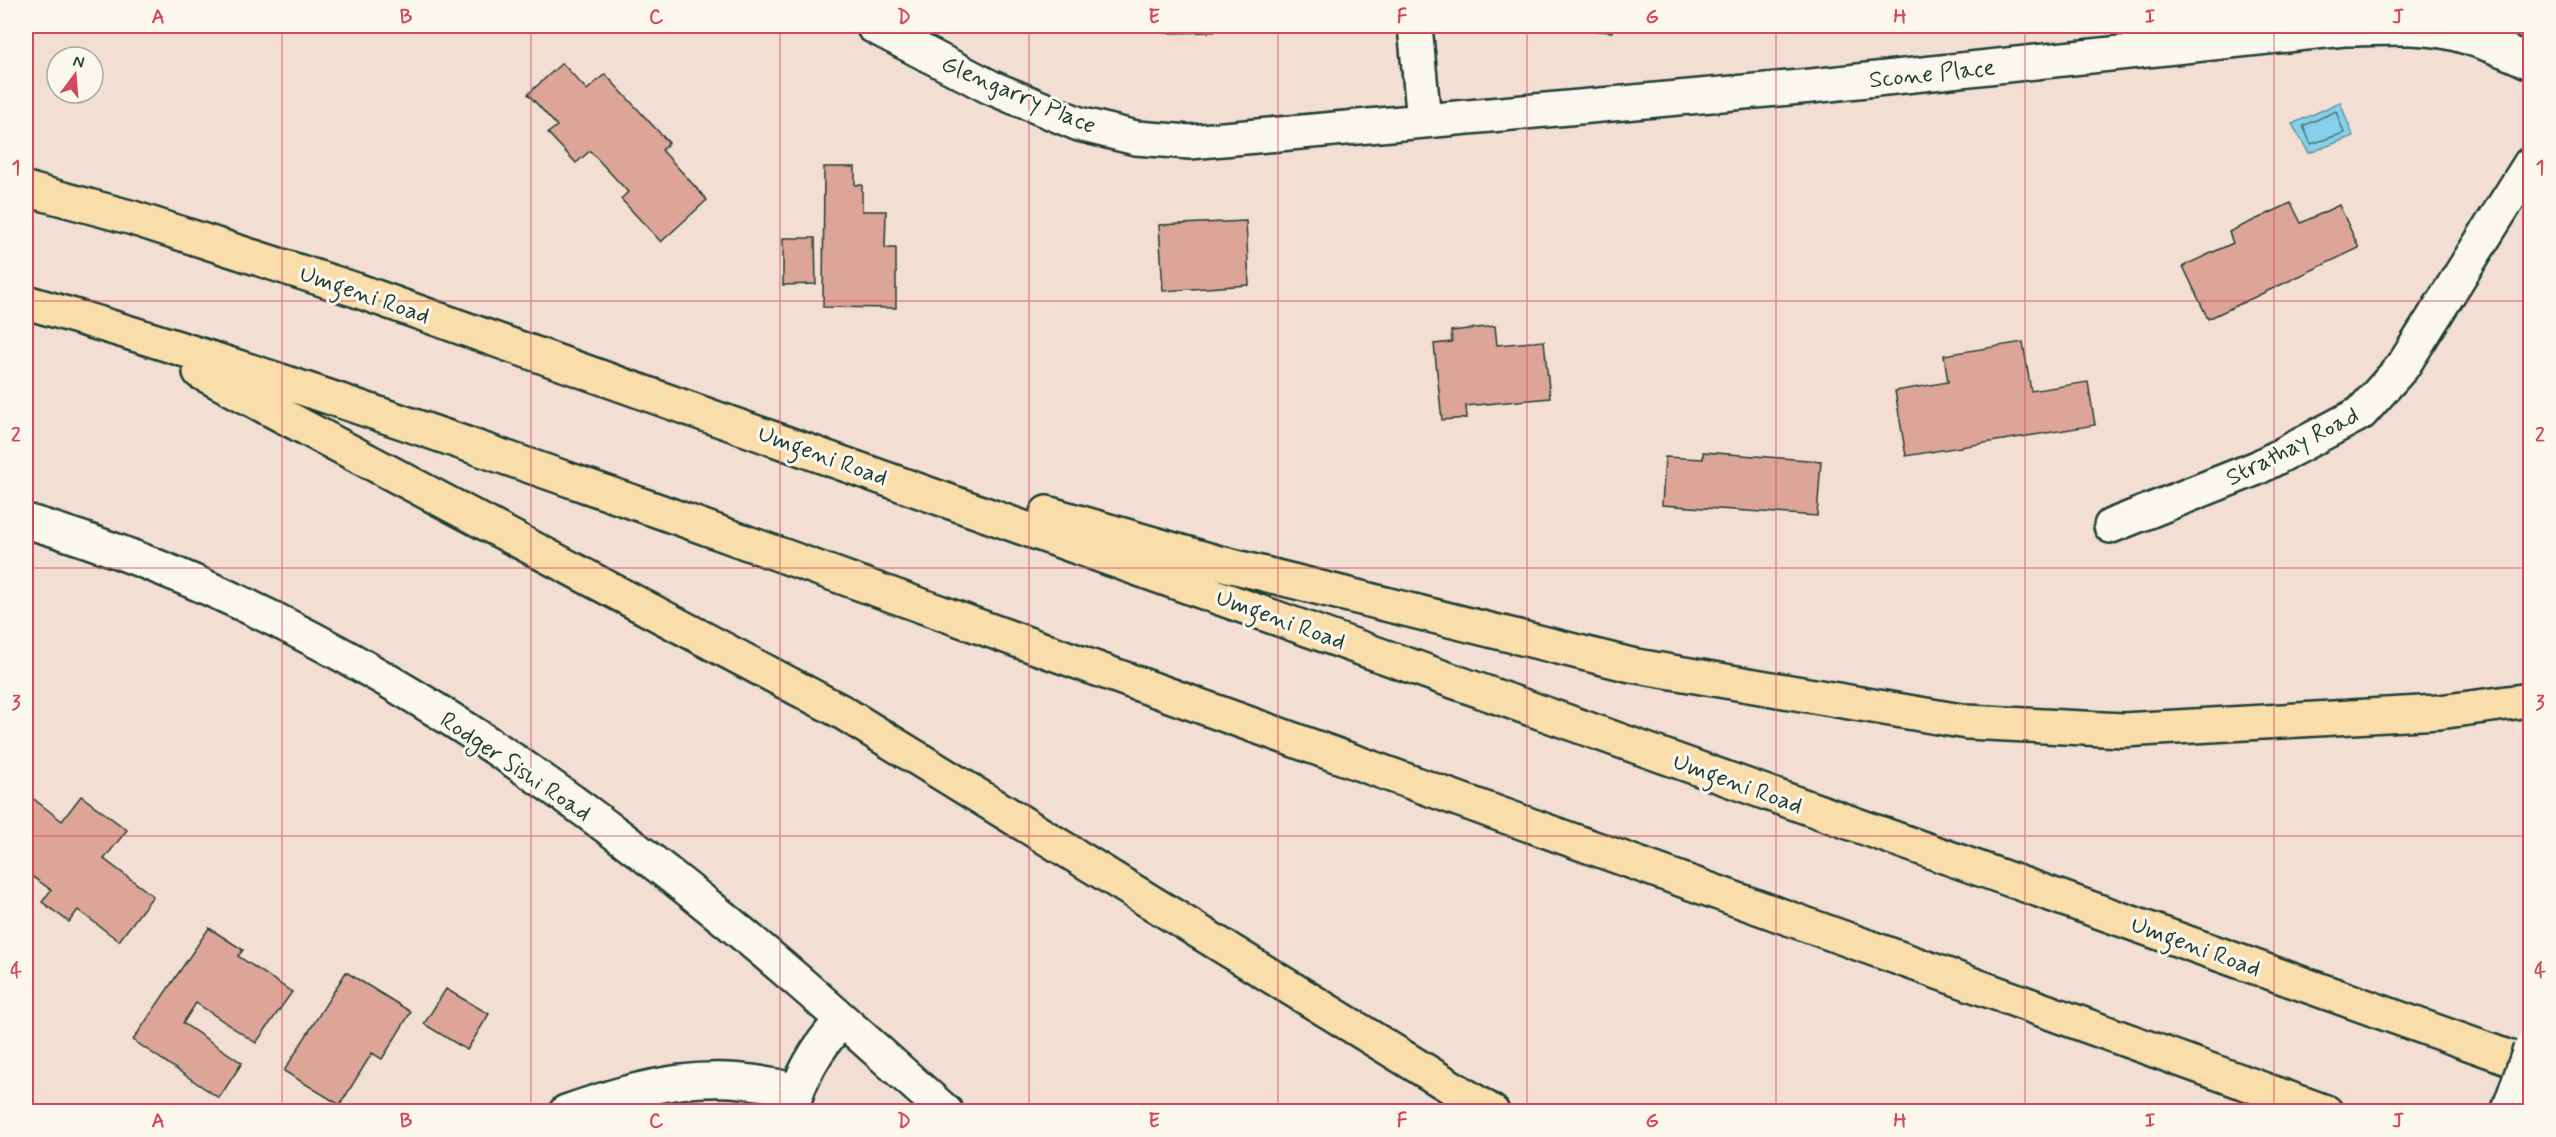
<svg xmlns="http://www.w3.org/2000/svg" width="2556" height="1137" viewBox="0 0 2556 1137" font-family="Mynerve,sans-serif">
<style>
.water{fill:#88d0e9;stroke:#5e95a1;stroke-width:1.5}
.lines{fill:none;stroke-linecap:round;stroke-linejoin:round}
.shore{stroke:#49787c;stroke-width:1.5}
.building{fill:#dda598;stroke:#1f3d34;stroke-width:1.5}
.minor-casing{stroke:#1f3d34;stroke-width:38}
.tertiary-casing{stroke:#1f3d34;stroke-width:38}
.motorway-casing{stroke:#1f3d34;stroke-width:38}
.minor{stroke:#fbf7ec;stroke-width:33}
.tertiary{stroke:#fbf7ec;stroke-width:33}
.motorway{stroke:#f9ddab;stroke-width:33}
.secondary-bridge-casing{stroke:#1f3d34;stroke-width:38;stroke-linecap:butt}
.secondary-bridge{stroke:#fbf7ec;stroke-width:33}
.grid{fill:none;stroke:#d1495b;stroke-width:1.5;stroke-opacity:0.55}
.labels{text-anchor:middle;stroke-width:6;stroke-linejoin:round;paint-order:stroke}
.street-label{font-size:24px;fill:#1f3d34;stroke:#fbf7ec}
.neatline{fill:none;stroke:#d1495b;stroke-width:2}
.grid-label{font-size:20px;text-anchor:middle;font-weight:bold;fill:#d1495b}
</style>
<rect width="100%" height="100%" fill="#f2ded3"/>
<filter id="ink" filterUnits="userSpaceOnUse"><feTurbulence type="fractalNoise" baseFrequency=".0167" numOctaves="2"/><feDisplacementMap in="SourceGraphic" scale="12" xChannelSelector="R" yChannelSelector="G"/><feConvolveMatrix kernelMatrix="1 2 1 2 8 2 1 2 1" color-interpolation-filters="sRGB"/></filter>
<g filter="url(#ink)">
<path class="water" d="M2340,102L2353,136L2309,153L2292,124Z"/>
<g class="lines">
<path class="shore" d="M2336,111L2344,133L2311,144L2303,126Z"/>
</g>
<path class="building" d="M1163,26H1214V32L1163,33Z
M1529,26H1613L1612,32Z
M562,63L587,90L605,74L669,143L662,150L707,200L661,242L621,199L628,192L590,151L576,163L548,133L557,126L528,94Z
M824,167H855V185H862V211H886L885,248H896V308L823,307Z
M2291,203L2301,223L2339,205L2359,248L2208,319L2183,266L2233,243L2229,232Z
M1246,221L1249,285L1163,291L1159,225Z
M783,238H815L816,284L783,285Z
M1495,326L1497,345L1544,341L1550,398L1466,406L1467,418L1442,420L1434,344L1452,342L1451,331Z
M2023,342L2031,391L2088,382L2095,425L1906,456L1895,391L1948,382L1944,355Z
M1703,452L1821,461L1817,516L1662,505L1665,457L1703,459Z
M26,793L62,821L81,796L127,830L104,859L153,896L119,941L78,910L69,922L42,902L51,890L33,877L26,887Z
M209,928L243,950L238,956L292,992L256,1043L196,1003L183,1023L242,1063L219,1098L133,1040Z
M346,972L411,1012L382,1059L372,1053L340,1105L284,1071Z
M446,989L489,1014L467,1050L424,1024Z"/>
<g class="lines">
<g class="minor-casing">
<path id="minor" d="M873,26L990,87L1079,124L1136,138L1190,142L1424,121
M1415,26L1424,121L1811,86L2344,29C2378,29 2415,25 2447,32C2476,38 2504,50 2530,62
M2111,526L2257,468L2361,413L2403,366L2530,164
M791,1111C800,1076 817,1047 842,1020
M566,1112C647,1084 712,1067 796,1091"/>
</g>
<g class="tertiary-casing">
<path id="tertiary" d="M26,521C279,595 508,743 711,908C792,973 868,1043 946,1112"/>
</g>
<g class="motorway-casing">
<path id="motorway" d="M26,189L133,218L356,290L2530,1065
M26,302C239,363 449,438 659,511L2326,1112
M200,372L842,712L1492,1112
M1047,513L1216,562L1631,665L1967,722L2123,730L2439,712L2530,700"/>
</g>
<use href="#minor" class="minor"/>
<use href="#tertiary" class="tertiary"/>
<use href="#motorway" class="motorway"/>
<g class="secondary-bridge-casing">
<path id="secondary-bridge" d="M2508,1112L2530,1050"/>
</g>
<use href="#secondary-bridge" class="secondary-bridge"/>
</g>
</g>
<path class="grid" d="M282,26V1112M531,26V1112M780,26V1112M1029,26V1112M1278,26V1112M1527,26V1112M1776,26V1112M2025,26V1112M2274,26V1112M26,301H2530M26,568H2530M26,836H2530"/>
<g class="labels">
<g class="street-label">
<text transform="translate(1932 73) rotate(-6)" y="8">Scone Place</text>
<text transform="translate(1019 94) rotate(23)" y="8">Glengarry Place</text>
<text transform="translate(365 294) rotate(19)" y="8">Umgeni Road</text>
<text transform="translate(2292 446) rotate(-27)" y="8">Strathay Road</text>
<text transform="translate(823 455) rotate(20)" y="8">Umgeni Road</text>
<text transform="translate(1281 619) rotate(20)" y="8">Umgeni Road</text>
<text transform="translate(516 766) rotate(34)" y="8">Rodger Sishi Road</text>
<text transform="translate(1738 783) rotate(20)" y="8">Umgeni Road</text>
<text transform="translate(2196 946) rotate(20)" y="8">Umgeni Road</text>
</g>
</g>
<rect width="2556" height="1137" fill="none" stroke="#fbf7ec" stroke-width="66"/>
<g transform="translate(75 75) rotate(16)"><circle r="28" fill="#fbf7ec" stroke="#a3ada2" stroke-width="1.5"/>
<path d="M0-4.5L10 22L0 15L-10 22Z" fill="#d1495b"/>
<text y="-9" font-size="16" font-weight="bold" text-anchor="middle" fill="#1f3d34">N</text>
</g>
<rect x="33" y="33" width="2490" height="1071" class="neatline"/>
<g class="grid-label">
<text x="158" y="23">A</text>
<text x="406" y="23">B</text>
<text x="656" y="23">C</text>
<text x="904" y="23">D</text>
<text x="1154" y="23">E</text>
<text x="1402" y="23">F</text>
<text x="1652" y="23">G</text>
<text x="1900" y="23">H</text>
<text x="2150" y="23">I</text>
<text x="2398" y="23">J</text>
<text x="16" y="174">1</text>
<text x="2540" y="174">1</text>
<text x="16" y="441">2</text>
<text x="2540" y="441">2</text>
<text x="16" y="709">3</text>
<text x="2540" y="709">3</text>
<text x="16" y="977">4</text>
<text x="2540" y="977">4</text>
<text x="158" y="1127">A</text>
<text x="406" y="1127">B</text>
<text x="656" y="1127">C</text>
<text x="904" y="1127">D</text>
<text x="1154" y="1127">E</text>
<text x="1402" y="1127">F</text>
<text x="1652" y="1127">G</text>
<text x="1900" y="1127">H</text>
<text x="2150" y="1127">I</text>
<text x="2398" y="1127">J</text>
</g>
</svg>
